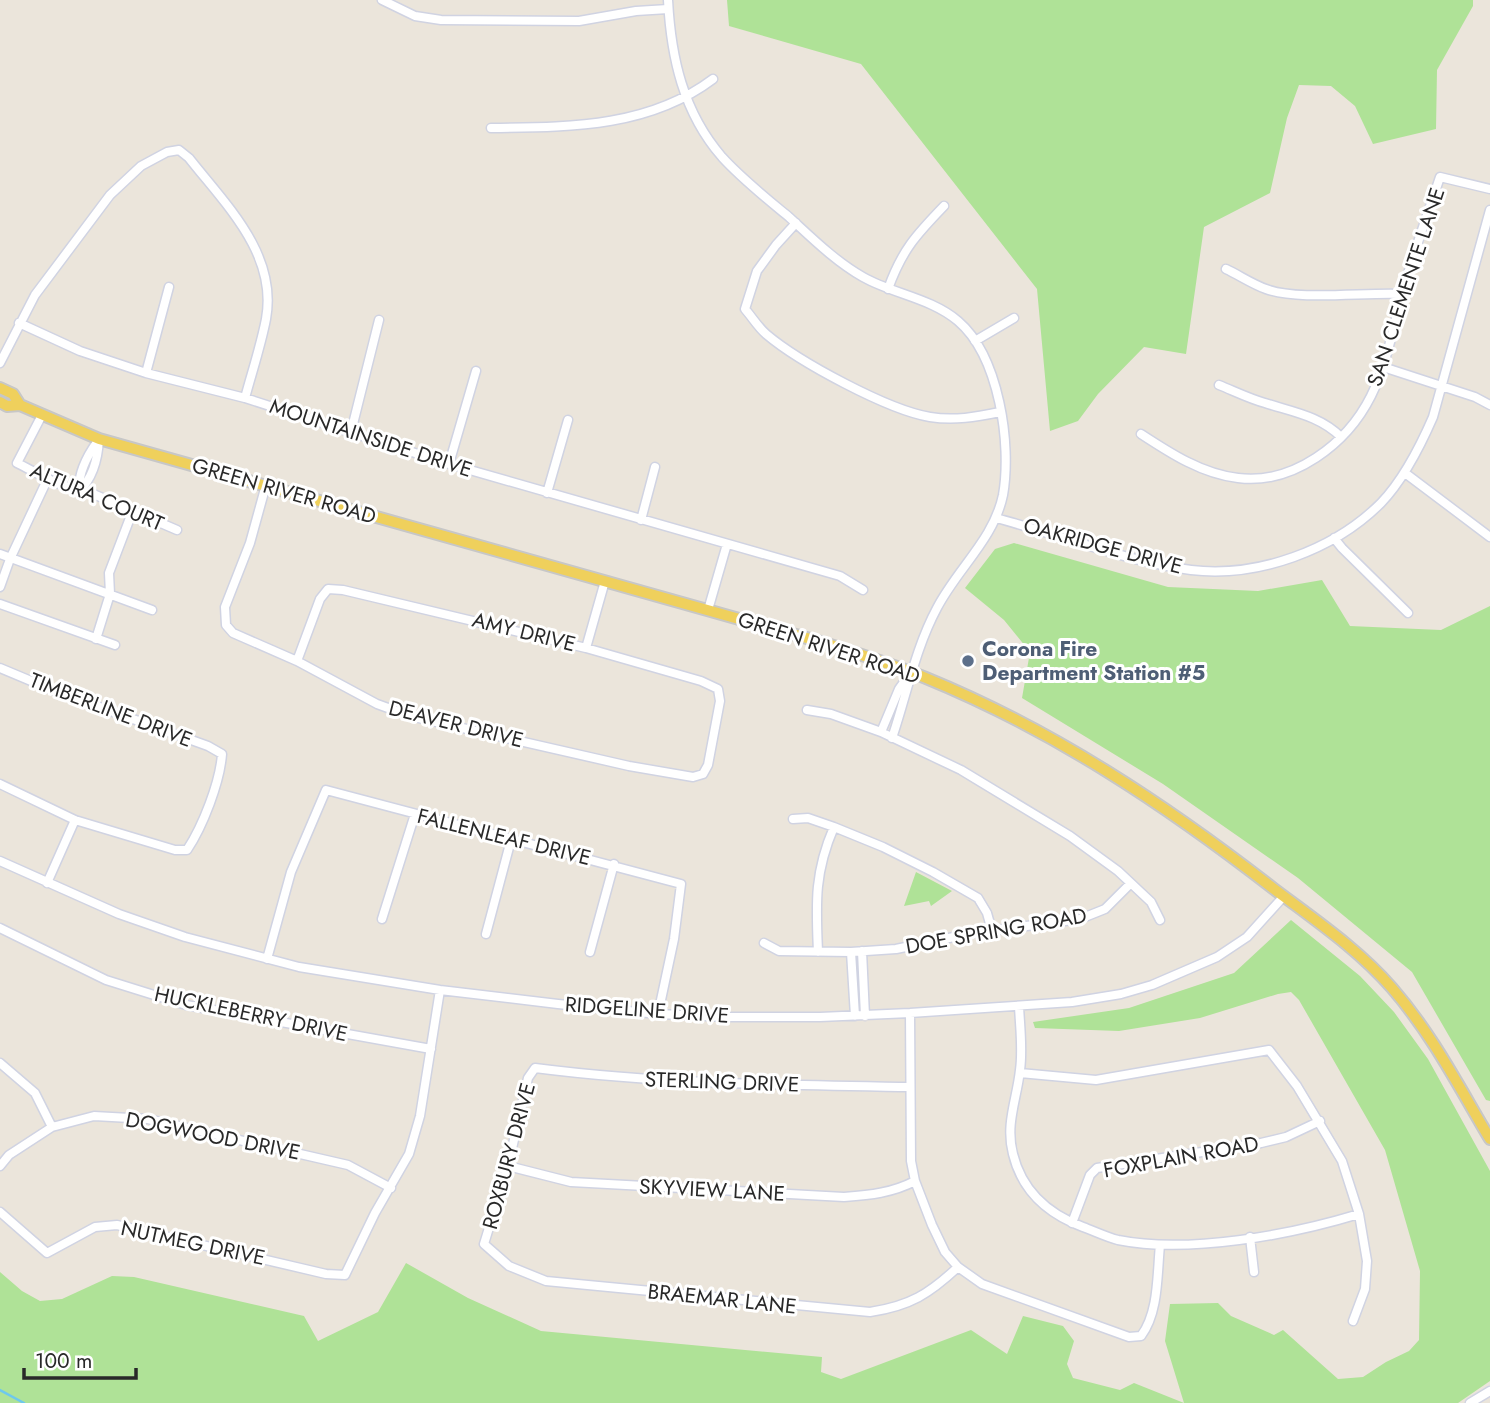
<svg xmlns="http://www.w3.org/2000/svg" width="1490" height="1403" viewBox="0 0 1490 1403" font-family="Jost,sans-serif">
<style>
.green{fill:#afe297}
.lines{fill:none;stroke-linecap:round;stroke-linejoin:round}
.stream{stroke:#6ec8ed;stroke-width:2.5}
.minor-casing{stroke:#d0d3e2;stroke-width:11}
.major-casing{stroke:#c7c7c7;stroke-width:14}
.minor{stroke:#fff;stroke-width:8}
.major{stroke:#efd05c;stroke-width:10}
.service-dot{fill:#5c6f8a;stroke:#fff;stroke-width:2.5}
.labels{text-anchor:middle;stroke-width:6;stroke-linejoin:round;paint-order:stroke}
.street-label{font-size:21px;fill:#292929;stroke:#fff}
.service-label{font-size:21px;font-weight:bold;fill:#4e5e75;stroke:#fff;text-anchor:start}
</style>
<rect width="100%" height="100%" fill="#ebe5db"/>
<path class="green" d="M727,0H1473V6L1437,70L1436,129L1373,144L1355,106L1331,86L1299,85L1287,118L1270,193L1204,227L1186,354L1144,347L1098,394L1078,421L1050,431L1037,289L861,64L729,26Z
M1014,543L1168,587L1258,591L1322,580L1350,626L1441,630L1490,606V1101L1486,1100L1412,972L1298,878L1163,784L1022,698L1030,652L1004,620L965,588L995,549Z
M916,872L952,891L931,906L929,901L904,906Z
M1291,920L1360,976L1394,1012L1428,1059L1490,1171V1381L1458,1403H0V1272L22,1291L40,1301L62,1299L112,1276L134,1277L304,1316L318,1341L378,1312L406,1263L468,1298L541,1331L822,1357L821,1372L841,1379L971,1330L1007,1354L1023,1316L1063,1326L1074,1341L1067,1364L1073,1378L1120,1390L1134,1383L1184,1403L1165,1341L1170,1304L1218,1303L1231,1316L1274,1335L1283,1330L1338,1379L1363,1377L1386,1362L1409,1351L1419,1340L1420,1271L1385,1150L1299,1000L1291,992L1278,994L1200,1018L1119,1031L1035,1028L1033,1022L1129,1008L1234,973Z"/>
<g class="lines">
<path class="stream" d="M0,1390L24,1403"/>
<g class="minor-casing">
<path id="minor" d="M382,0L415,16L441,20L579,21L636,11L668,9
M668,0C671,57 683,112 722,157C742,179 766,198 789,217C812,238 835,261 863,277C893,294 931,298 958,321C999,356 1012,444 1003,495C994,539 957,569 937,608C915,649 907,694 892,738
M491,128C568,127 648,128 713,79
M796,223L776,245L757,271L745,309C752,317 758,327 766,334C799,362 888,410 930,417C954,421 976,417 1000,412
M1226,269C1239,275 1252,284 1266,289C1297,301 1365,292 1402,294
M888,289C902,250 916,235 944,206
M19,323L80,351L146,373L245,398L449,464L840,576L863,590
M975,341L1014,318
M0,363L35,295L110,195L141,166L167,152L179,150L189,158C225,204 278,254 266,319C261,345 252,372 245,398
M1383,367L1475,397L1490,405
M146,373L169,287
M1219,385C1234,391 1250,399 1265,403C1293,412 1320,416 1341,437
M42,415L17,463C41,475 65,490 91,493L177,530
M351,432L379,320
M1141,434C1170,453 1202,474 1238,478C1293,485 1347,444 1371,396C1387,364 1393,328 1402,294C1413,254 1427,216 1440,177L1490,189
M449,464L476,371
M1405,473L1490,537
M266,485L250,543L225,607L226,625L233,633L297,661L377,704L410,716L629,766L693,777L703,774L708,765L720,701L718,689L701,681L586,648L343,590L328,589L320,599L297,661
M79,491C93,478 98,458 99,439
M79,491C78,473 87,456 97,442
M547,493L568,420
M996,518C1060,535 1125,561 1191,570C1258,578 1334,550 1381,503C1404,479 1420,447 1433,417L1490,210
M641,520L655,467
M1334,538L1342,548L1408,613
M0,554L152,610
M0,587L10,559L48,478
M0,604L115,645
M708,610L727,544
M96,639L110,594L109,573L133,510
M586,648L605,581
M0,668L55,691L208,746L222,754C220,782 203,826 187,850H175L75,820L0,784
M807,710L831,714L881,732L961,770L1070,836L1118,871L1151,902L1160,920
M881,732L899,689L909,675
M793,819L808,818L834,827L883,847L933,872L978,898L987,913L992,931
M0,861L119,914L185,937L299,967L440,990L558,1004L658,1014L727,1017H820L910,1013L1072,1002L1121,994L1152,985L1217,957L1247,937L1284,896
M47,883L75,820
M382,919L415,814
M0,928L106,980L186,1005L431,1049
M486,934L511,840
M764,943L779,951L851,952L896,949L973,933L1080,919L1105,909L1130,884
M862,951L865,1016
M590,952L614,864
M818,952C816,904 814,873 834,827
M851,952L855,1016
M267,959L291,872L326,790L681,884L674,939L658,1014
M1019,1006C1020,1028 1023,1049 1020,1070C1017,1099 1005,1124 1013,1154C1022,1191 1048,1214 1083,1227C1094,1231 1106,1237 1118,1240C1188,1254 1290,1235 1359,1214
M910,1013L911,1161L915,1181L932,1225L945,1252L958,1267L982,1284L1129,1337L1141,1336C1159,1312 1157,1274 1160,1245
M0,1063L35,1093L52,1127
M1020,1073L1096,1080L1269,1050L1297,1086L1342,1161L1359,1214L1367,1261L1365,1289L1353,1321
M909,1087C784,1085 659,1084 535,1068L528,1078L508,1166L484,1244L509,1266L546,1281L870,1312C910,1306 929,1294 958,1267
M0,1166L9,1155L52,1127L94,1116L148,1119L348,1165L391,1188
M508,1166L571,1182L844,1197C870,1195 892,1193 915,1181
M0,1212L47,1253L95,1227L117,1225L326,1274L345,1275L375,1213L409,1154L420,1116L440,990
M1072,1223L1090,1175L1097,1168L1261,1143L1286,1137L1320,1121
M1250,1237L1254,1272
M1470,1403L1490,1391"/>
</g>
<g class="major-casing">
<path id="major" d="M0,388L13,394L20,405L99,439L821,642C856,653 892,664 926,678C1053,730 1166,805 1274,889C1315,920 1358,949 1392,988C1432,1034 1459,1087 1490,1139
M0,402L7,406L20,405"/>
</g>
<use href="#minor" class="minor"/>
<use href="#major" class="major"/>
</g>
<circle class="service-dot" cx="968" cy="661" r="7"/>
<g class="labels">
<g class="street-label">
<text transform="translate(1406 287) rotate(-72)" y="7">SAN CLEMENTE LANE</text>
<text transform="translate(371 438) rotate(18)" y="7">MOUNTAINSIDE DRIVE</text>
<text transform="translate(284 491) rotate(16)" y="7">GREEN RIVER ROAD</text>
<text transform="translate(97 497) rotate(23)" y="7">ALTURA COURT</text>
<text transform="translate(1103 546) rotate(15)" y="7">OAKRIDGE DRIVE</text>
<text transform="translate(524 632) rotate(14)" y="7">AMY DRIVE</text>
<text transform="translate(829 648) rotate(18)" y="7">GREEN RIVER ROAD</text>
<text transform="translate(111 710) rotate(21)" y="7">TIMBERLINE DRIVE</text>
<text transform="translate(456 724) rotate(14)" y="7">DEAVER DRIVE</text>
<text transform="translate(504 837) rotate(14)" y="7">FALLENLEAF DRIVE</text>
<text transform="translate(996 931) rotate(-10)" y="7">DOE SPRING ROAD</text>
<text transform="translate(647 1010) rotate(4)" y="7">RIDGELINE DRIVE</text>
<text transform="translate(251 1014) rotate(12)" y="7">HUCKLEBERRY DRIVE</text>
<text transform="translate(722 1082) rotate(2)" y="7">STERLING DRIVE</text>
<text transform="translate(213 1136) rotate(11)" y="7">DOGWOOD DRIVE</text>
<text transform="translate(509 1156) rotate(-75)" y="7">ROXBURY DRIVE</text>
<text transform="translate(1181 1157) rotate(-10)" y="7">FOXPLAIN ROAD</text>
<text transform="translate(712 1190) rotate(3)" y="7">SKYVIEW LANE</text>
<text transform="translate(193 1243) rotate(12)" y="7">NUTMEG DRIVE</text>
<text transform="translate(722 1299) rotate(6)" y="7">BRAEMAR LANE</text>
</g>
<g class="service-label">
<text x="982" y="656">Corona Fire<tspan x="982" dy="24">Department Station #5</tspan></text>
</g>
</g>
<path d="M24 1368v10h112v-10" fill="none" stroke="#292929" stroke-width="3.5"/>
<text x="35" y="1368" font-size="21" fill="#292929" stroke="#ffffff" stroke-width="5" paint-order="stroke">100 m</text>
</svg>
